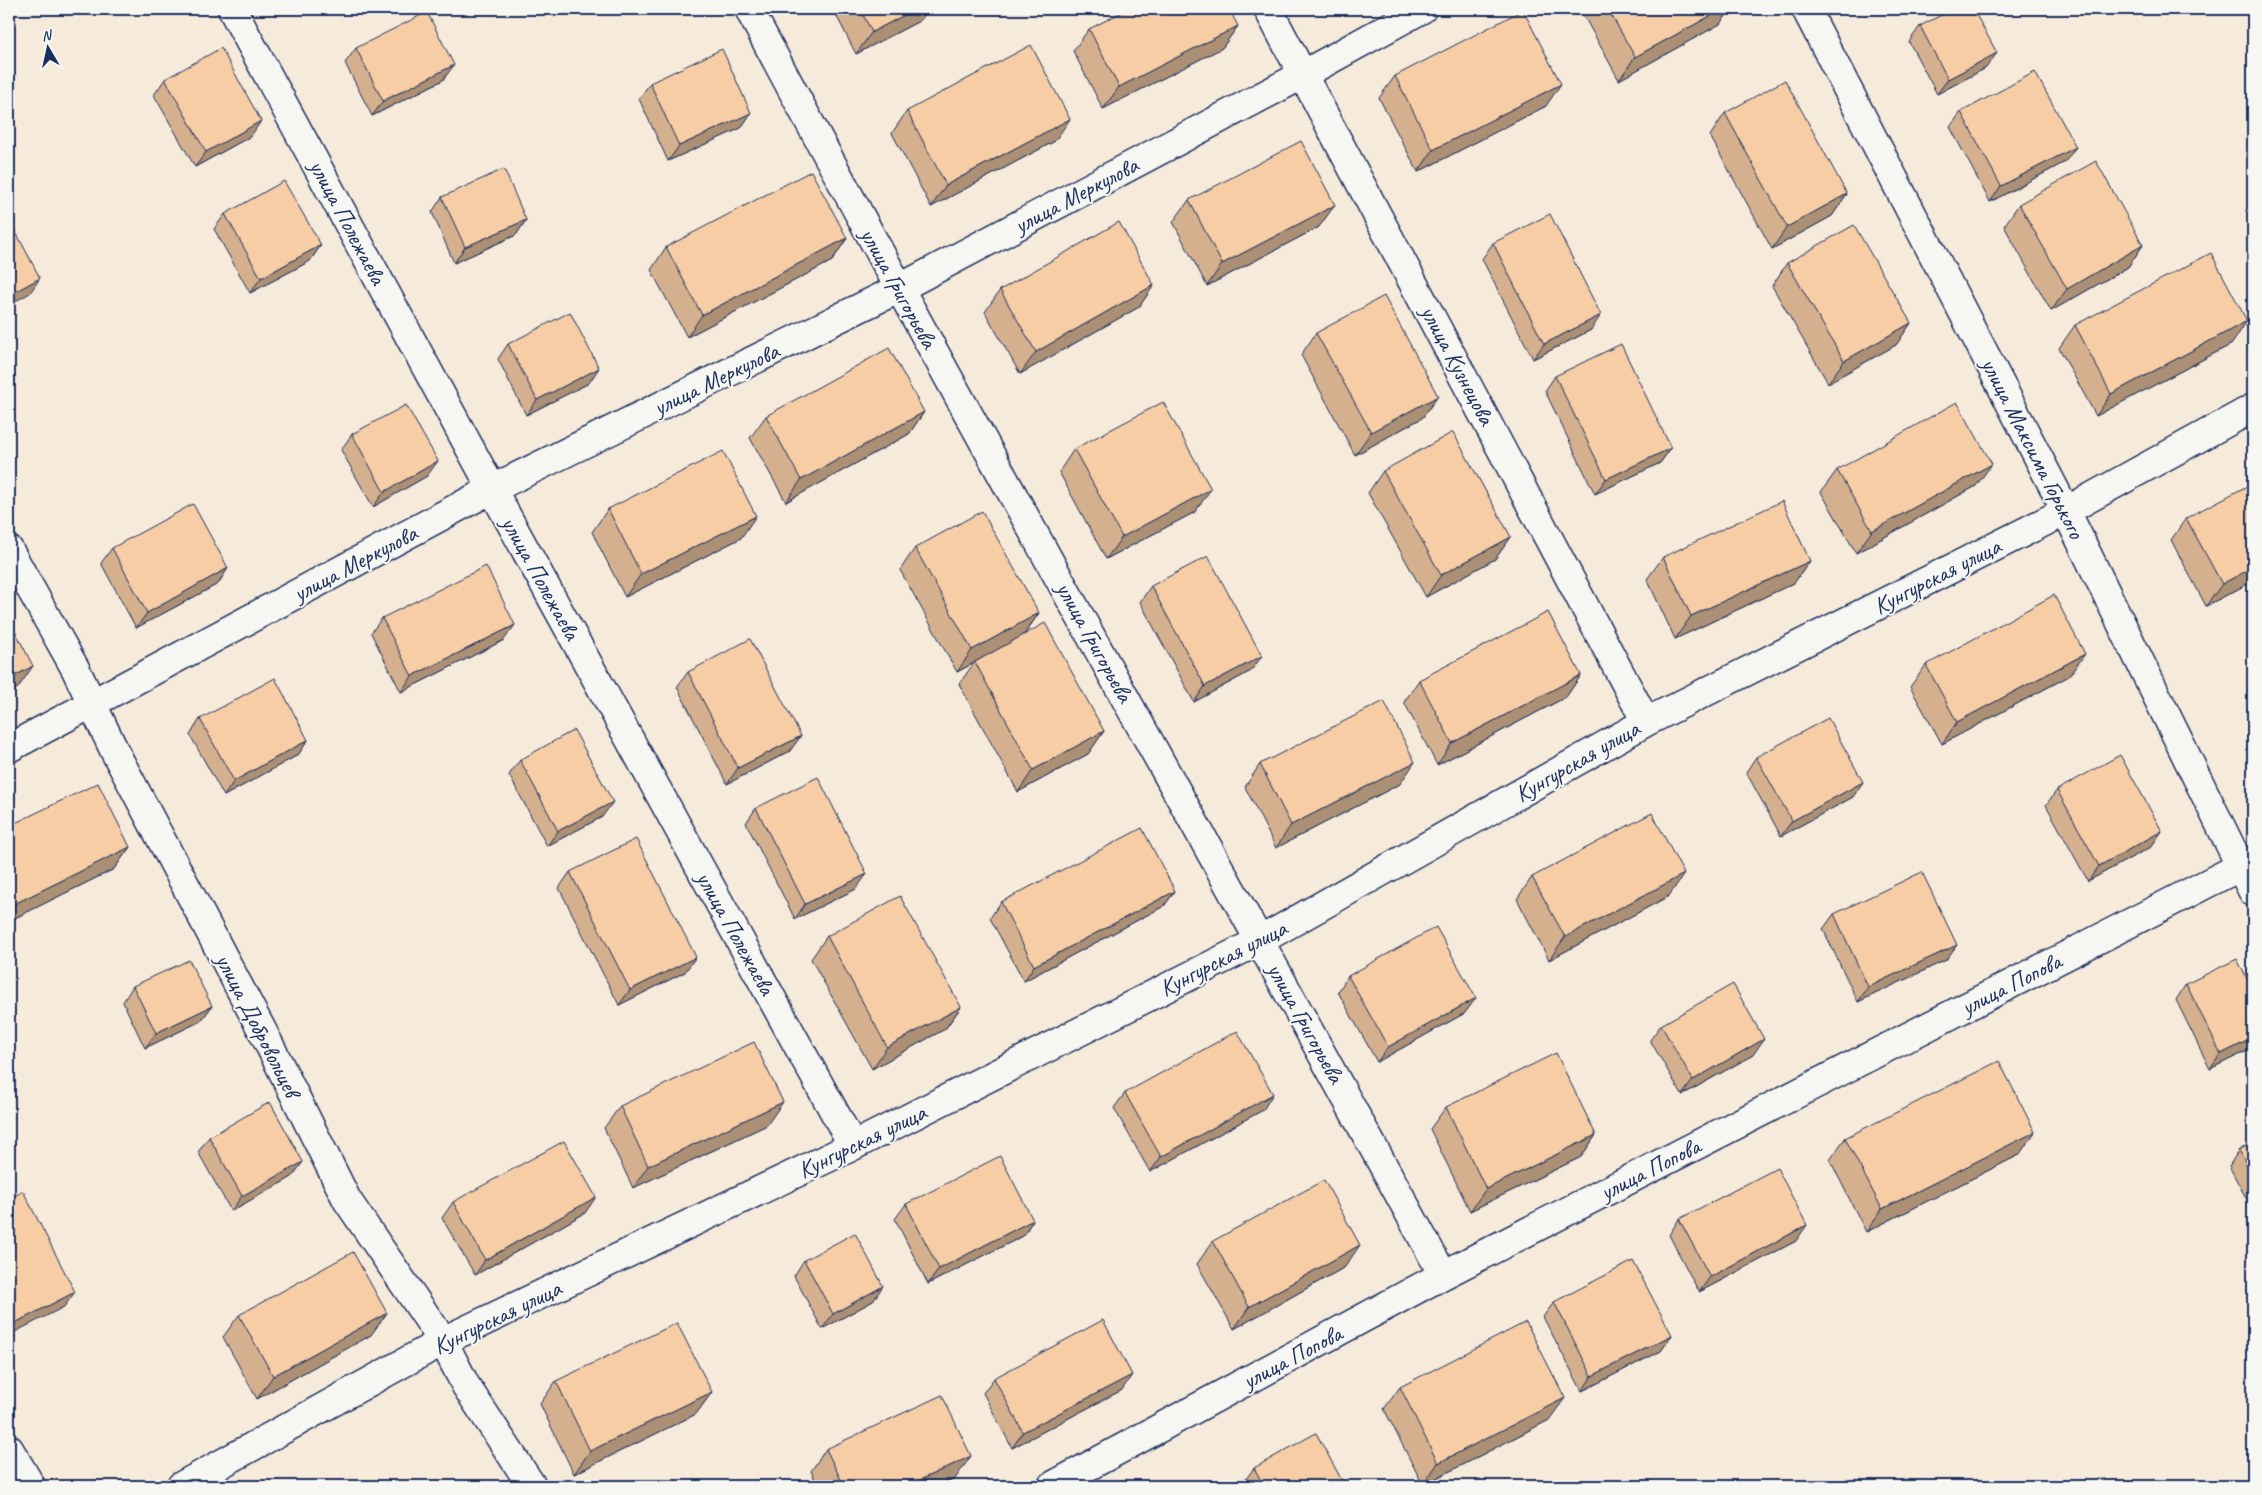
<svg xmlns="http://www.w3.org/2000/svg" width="2262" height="1495" viewBox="0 0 2262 1495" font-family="Caveat,sans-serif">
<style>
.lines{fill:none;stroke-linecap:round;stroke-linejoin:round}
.minor-casing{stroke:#1b2f5e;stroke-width:31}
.minor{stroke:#f6f6f2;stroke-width:28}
.wall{fill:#d4b08e;stroke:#1b2f5e}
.shaded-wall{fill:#ac9074;stroke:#1b2f5e}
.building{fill:#f6cda5;stroke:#1b2f5e}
.labels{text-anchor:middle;stroke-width:4;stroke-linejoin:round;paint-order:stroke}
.street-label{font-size:24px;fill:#1b2f5e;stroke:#f6f6f2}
</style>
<rect width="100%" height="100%" fill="#f6eadb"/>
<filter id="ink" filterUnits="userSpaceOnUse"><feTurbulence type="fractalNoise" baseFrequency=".02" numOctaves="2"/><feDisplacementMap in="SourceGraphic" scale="10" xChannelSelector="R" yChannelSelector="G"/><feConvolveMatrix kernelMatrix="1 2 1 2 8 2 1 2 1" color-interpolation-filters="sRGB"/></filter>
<g filter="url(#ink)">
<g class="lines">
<g class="minor-casing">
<path id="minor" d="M232,9L492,489L853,1146
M749,9C975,434 1213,852 1443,1275
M1268,9L1646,722
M1806,9L2066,511L2253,892
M9,550L76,670L115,752L264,1034L347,1200L443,1341L466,1386L532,1486
M9,748L492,489L898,289L1304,74L1422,9
M9,1449L31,1486
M181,1486L443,1341L853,1146L1261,940L1646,722L2066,511L2253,408
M1052,1486L1443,1275L2253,860"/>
</g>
<use href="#minor" class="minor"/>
</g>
<path class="wall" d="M833,9H929L921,20L856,54Z
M1580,9H1731L1720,24L1619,80Z
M1238,26L1222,48L1103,109L1073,51L1089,29Z
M1920,26L1986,68L1937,94L1909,42Z
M356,48L443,80L372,116L345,63Z
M1395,76L1546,106L1418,172L1379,98Z
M165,79L251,136L195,167L154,95Z
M650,83L751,113L741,128L668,161L639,99Z
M907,111L1055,141L931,207L892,133Z
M1961,112L2065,162L1990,202L1950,127Z
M1725,113L1847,194L1832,216L1772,249L1710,136Z
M442,197L526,220L516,235L454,263L432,212Z
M1189,200L1319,227L1207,286L1173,222Z
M2019,204L2143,245L2128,267L2051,311L2004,226Z
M225,214L321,245L310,261L250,293L214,229Z
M847,238L832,261L687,337L651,270L666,247Z
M1493,243L1591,330L1533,359L1482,259Z
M1787,263L1911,323L1896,345L1828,383L1772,286Z
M1154,285L1139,307L1020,374L985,312L1000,290Z
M2075,325L2232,344L2096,416L2059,348Z
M1316,333L1438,396L1422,418L1355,455L1301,355Z
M508,344L589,383L526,415L498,359Z
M1555,376L1671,448L1660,463L1595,494L1545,391Z
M924,412L909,434L786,502L750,438L766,416Z
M352,434L427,476L373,507L341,450Z
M1074,449L1195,512L1106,559L1059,472Z
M1837,470L1976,486L1856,553L1821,492Z
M1383,471L1511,537L1495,559L1426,597L1368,493Z
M608,509L741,538L625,597L592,532Z
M2186,518L2253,581L2206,606L2171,540Z
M112,548L228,568L218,584L136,628L101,563Z
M915,548L1039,613L1024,635L1104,731L1088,754L1018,792L959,684L974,663L957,672L900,570Z
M1663,557L1810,561L1794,583L1675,639L1647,579Z
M1151,586L1251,671L1194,702L1140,602Z
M382,618L504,640L401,692L371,633Z
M1926,665L2069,676L1942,744L1910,687Z
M688,672L790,751L727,784L677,687Z
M1581,675L1566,697L1437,765L1404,702L1419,680Z
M200,719L308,740L298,755L224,796L190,735Z
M1756,757L1853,797L1781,836L1746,772Z
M520,760L602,817L547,846L509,775Z
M1260,764L1400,784L1276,848L1245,787Z
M2057,790L2162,831L2151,847L2088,881L2046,805Z
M756,808L856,889L795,919L746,823Z
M9,826L130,847L114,869L9,921Z
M570,872L685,972L619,1005L559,888Z
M1532,877L1669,896L1549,960L1517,899Z
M1175,891L1164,906L1024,981L990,918L1001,902Z
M1834,914L1946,960L1858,1002L1823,929Z
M827,936L961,1007L945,1029L872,1069L811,959Z
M1348,976L1465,1013L1377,1062L1338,992Z
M2186,984L2253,991V1048L2210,1069L2176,1000Z
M133,986L212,1006L201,1021L145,1048L123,1002Z
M1661,1025L1753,1055L1682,1095L1650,1040Z
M1125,1093L1263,1110L1150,1172L1114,1108Z
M620,1106L767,1125L633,1188L604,1128Z
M1446,1107L1596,1135L1581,1157L1470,1211L1430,1129Z
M209,1137L292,1177L231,1211L198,1152Z
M1845,1138L2019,1155L1866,1232L1830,1160Z
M2253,1143V1211L2229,1166L2239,1150Z
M453,1202L585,1213L475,1275L442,1218Z
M906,1204L1033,1220L1023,1236L928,1284L895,1219Z
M1679,1219L1796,1241L1699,1292L1669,1235Z
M1213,1241L1345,1267L1234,1329L1197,1264Z
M804,1260L873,1301L822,1329L794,1276Z
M1554,1302L1672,1335L1661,1351L1582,1391L1543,1317Z
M239,1315L371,1335L257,1399L223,1337Z
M994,1378L1122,1390L1012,1448L983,1393Z
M556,1381L712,1392L696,1414L574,1474L540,1404Z
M1400,1387L1549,1420L1423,1485L1384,1409Z
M826,1449L955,1479L939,1486H818L811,1471Z
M1254,1468L1345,1486H1245L1243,1483Z"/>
<path class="shaded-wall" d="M916,9H929L921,20L856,54L872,32Z
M1723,9H1731L1720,24L1619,80L1635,57Z
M1238,26L1222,48L1103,109L1119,87Z
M1997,53L1986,68L1937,94L1948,79Z
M454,65L443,80L372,116L383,101Z
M1561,84L1546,106L1418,172L1433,150Z
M751,113L741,128L668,161L679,146Z
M1070,119L1055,141L931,207L946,185Z
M261,121L251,136L195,167L206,152Z
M2076,147L2065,162L1990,202L2001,186Z
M1847,194L1832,216L1772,249L1787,227Z
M1335,205L1319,227L1207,286L1222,264Z
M526,220L516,235L454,263L465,247Z
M847,238L832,261L687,337L702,315Z
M321,245L310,261L250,293L261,278Z
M2143,245L2128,267L2051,311L2067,289Z
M40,278L30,293L9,305V295Z
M1154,285L1139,307L1020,374L1036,352Z
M1601,315L1591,330L1533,359L1544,344Z
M2247,321L2232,344L2096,416L2111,394Z
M1911,323L1896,345L1828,383L1844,361Z
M599,368L589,383L526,415L537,400Z
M1438,396L1422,418L1355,455L1371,432Z
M924,412L909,434L786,502L801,480Z
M1671,448L1660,463L1595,494L1606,479Z
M438,461L427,476L373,507L384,492Z
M1992,464L1976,486L1856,553L1872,531Z
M1211,489L1195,512L1106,559L1122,537Z
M756,516L741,538L625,597L641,574Z
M1511,537L1495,559L1426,597L1441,575Z
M1810,561L1794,583L1675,639L1691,616Z
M2253,567V581L2206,606L2222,584Z
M228,568L218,584L136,628L147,613Z
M1039,613L1023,636L975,662L974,663L957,672L972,650Z
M515,625L504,640L401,692L412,676Z
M2085,654L2069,676L1942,744L1957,722Z
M1262,656L1251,671L1194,702L1205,686Z
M33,666L18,688L9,693V679Z
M1581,675L1566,697L1437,765L1452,743Z
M1104,731L1088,754L1018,792L1033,770Z
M801,736L790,751L727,784L738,768Z
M308,740L298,755L224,796L234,781Z
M1415,762L1400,784L1276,848L1291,825Z
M1863,782L1853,797L1781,836L1792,821Z
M613,802L602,817L547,846L558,831Z
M2162,831L2151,847L2088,881L2099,866Z
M130,847L114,869L9,921V911L14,904Z
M867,874L856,889L795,919L805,904Z
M1684,874L1669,896L1549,960L1565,937Z
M1175,891L1164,906L1024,981L1034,966Z
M1957,945L1946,960L1858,1002L1868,987Z
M696,957L685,972L619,1005L630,990Z
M1476,998L1465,1013L1377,1062L1388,1047Z
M212,1006L201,1021L145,1048L156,1033Z
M961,1007L945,1029L872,1069L887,1047Z
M2253,1038V1048L2210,1069L2221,1054Z
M1764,1039L1753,1055L1682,1095L1693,1080Z
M1273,1094L1263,1110L1150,1172L1161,1157Z
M783,1102L767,1125L633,1188L648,1166Z
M2035,1132L2019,1155L1866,1232L1882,1209Z
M1596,1135L1581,1157L1470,1211L1486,1189Z
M303,1162L292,1177L231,1211L242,1196Z
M596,1197L585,1213L475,1275L485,1260Z
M1033,1220L1023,1236L928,1284L939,1269Z
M1807,1225L1796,1241L1699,1292L1710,1277Z
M1360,1245L1345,1267L1234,1329L1249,1307Z
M883,1286L873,1301L822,1329L833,1314Z
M75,1292L64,1307L9,1335V1327L11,1325Z
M387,1313L371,1335L257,1399L273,1376Z
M1672,1335L1661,1351L1582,1391L1592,1376Z
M1132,1375L1122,1390L1012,1448L1023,1432Z
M712,1392L696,1414L574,1474L590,1451Z
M1565,1398L1549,1420L1423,1485L1438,1463Z
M971,1456L955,1479L939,1486H907Z"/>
<path class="building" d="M860,9H916L872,32Z
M1128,9H1229L1238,26L1119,87L1089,29Z
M1608,9H1723L1635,57Z
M1953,9H1973L1997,53L1948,79L1920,26Z
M1523,10L1561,84L1433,150L1395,76Z
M427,12L454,65L383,101L356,48Z
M1031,45L1070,119L946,185L907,111Z
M221,48L261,121L206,152L165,79Z
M722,49L751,113L679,146L650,83Z
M2035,72L2076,147L2001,186L1961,112Z
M1785,80L1847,194L1787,227L1725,113Z
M1301,141L1335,205L1222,264L1189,200Z
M2096,161L2143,245L2067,289L2019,204Z
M504,169L526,220L465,247L442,197Z
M811,171L847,238L702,315L666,247Z
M284,181L321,245L261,278L225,214Z
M1550,214L1601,315L1544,344L1493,243Z
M9,219L40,278L9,295Z
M1119,222L1154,285L1036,352L1000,290Z
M1854,225L1911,323L1844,361L1787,263Z
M2211,253L2247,321L2111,394L2075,325Z
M1384,296L1438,396L1371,432L1316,333Z
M570,312L599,368L537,400L508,344Z
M1621,344L1671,448L1606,479L1555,376Z
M889,348L924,412L801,480L766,416Z
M1163,402L1211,489L1122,537L1074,449Z
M1957,402L1992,464L1872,531L1837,470Z
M406,405L438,461L384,492L352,434Z
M1453,432L1511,537L1441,575L1383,471Z
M723,451L756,516L641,574L608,509Z
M2253,483V567L2222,584L2186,518Z
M1782,501L1810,561L1691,616L1663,557Z
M193,504L228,568L147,613L112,548Z
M982,511L1039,613L972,650L915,548Z
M1208,556L1262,656L1205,686L1151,586Z
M486,566L515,625L412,676L382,618Z
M2054,595L2085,654L1957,722L1926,665Z
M1548,612L1581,675L1452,743L1419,680Z
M9,619L33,666L9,679Z
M1045,623L1104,731L1033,770L975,662Z
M750,639L801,736L738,768L688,672Z
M275,678L308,740L234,781L200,719Z
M1384,701L1415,762L1291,825L1260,764Z
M1828,718L1863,782L1792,821L1756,757Z
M574,730L613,802L558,831L520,760Z
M2120,755L2162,831L2099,866L2057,790Z
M818,777L867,874L805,904L756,808Z
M98,783L130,847L14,904L9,894V826Z
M1652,813L1684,874L1565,937L1532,877Z
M1142,828L1175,891L1034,966L1001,902Z
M636,839L696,957L630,990L570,872Z
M1922,872L1957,945L1868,987L1834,914Z
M900,896L961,1007L887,1047L827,936Z
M1436,927L1476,998L1388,1047L1348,976Z
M2237,959L2253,991V1038L2221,1054L2186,984Z
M189,960L212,1006L156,1033L133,986Z
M1733,984L1764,1039L1693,1080L1661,1025Z
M1237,1031L1273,1094L1161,1157L1125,1093Z
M754,1042L783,1102L648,1166L620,1106Z
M1556,1053L1596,1135L1486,1189L1446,1107Z
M1999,1061L2035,1132L1882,1209L1845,1138Z
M270,1102L303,1162L242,1196L209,1137Z
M564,1141L596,1197L485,1260L453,1202Z
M2253,1143V1176L2239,1150Z
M1000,1156L1033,1220L939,1269L906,1204Z
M1777,1168L1807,1225L1710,1277L1679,1219Z
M1324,1180L1360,1245L1249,1307L1213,1241Z
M23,1191L75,1292L11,1325L9,1321V1199Z
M855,1233L883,1286L833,1314L804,1260Z
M353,1252L387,1313L273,1376L239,1315Z
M1633,1261L1672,1335L1592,1376L1554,1302Z
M1103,1320L1132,1375L1023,1432L994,1378Z
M1526,1322L1565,1398L1438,1463L1400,1387Z
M677,1323L712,1392L590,1451L556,1381Z
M942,1395L971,1456L907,1486H844L826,1449Z
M1316,1433L1345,1486H1264L1254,1468Z
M2253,1483V1486H2246Z"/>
</g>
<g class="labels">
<g class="street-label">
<text transform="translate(1076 195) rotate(-28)" y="8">улица Меркулова</text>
<text transform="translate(348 222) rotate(62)" y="8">улица Полежаева</text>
<text transform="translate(899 288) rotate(61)" y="8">улица Григорьева</text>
<text transform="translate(1458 365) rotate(62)" y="8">улица Кузнецова</text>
<text transform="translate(716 379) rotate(-26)" y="8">улица Меркулова</text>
<text transform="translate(2033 448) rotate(63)" y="8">улица Максима Горького</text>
<text transform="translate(355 563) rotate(-28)" y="8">улица Меркулова</text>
<text transform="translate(1937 576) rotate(-27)" y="8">Кунгурская улица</text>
<text transform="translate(541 578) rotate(61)" y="8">улица Полежаева</text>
<text transform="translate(1095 642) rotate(61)" y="8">улица Григорьева</text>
<text transform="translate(1577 761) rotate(-30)" y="8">Кунгурская улица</text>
<text transform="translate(736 933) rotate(61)" y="8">улица Полежаева</text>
<text transform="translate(1223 958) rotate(-27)" y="8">Кунгурская улица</text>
<text transform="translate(2011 984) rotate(-27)" y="8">улица Попова</text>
<text transform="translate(1306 1023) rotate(61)" y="8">улица Григорьева</text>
<text transform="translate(258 1025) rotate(63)" y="8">улица Добровольцев</text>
<text transform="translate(862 1141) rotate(-26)" y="8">Кунгурская улица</text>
<text transform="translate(1650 1169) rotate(-27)" y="8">улица Попова</text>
<text transform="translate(497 1317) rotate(-26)" y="8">Кунгурская улица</text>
<text transform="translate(1292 1357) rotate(-28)" y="8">улица Попова</text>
</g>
</g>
<rect width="2262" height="1495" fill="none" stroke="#f6f6f2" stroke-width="30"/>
<rect x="15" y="15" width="2232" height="1465" fill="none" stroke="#1b2f5e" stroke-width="2" filter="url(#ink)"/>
<g transform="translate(48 48) rotate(351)" stroke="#f6f6f2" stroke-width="4" paint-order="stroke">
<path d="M0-4L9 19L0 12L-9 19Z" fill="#1b2f5e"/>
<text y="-8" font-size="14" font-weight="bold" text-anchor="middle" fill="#1b2f5e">N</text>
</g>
</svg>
